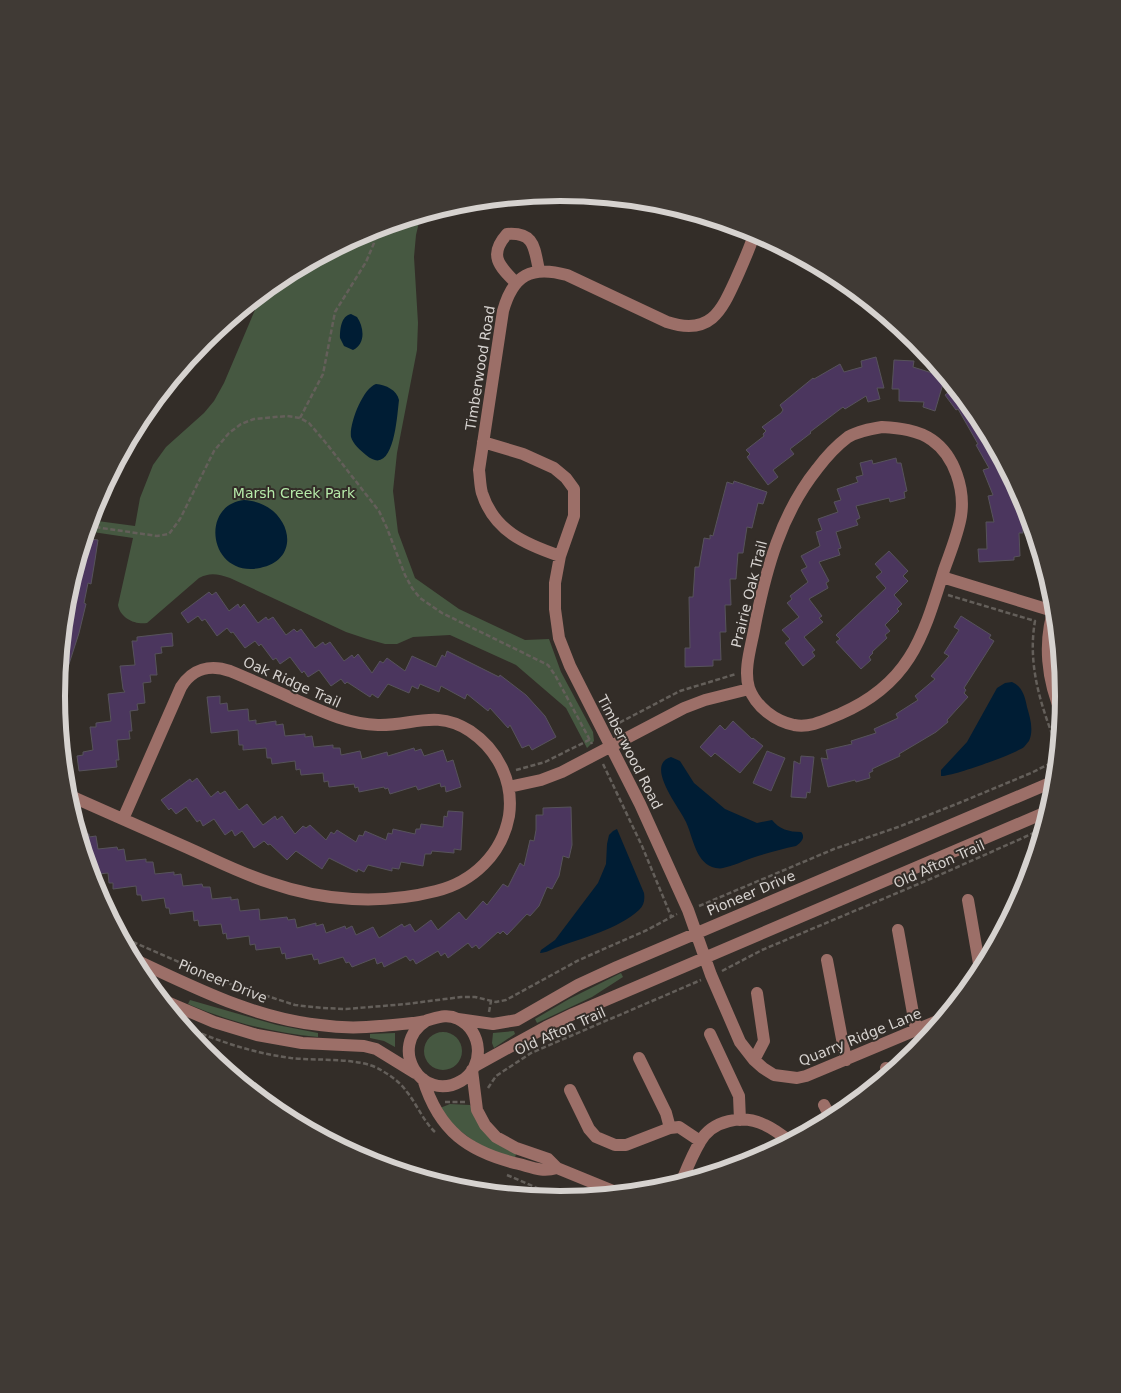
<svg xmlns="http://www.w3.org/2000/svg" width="1121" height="1393" viewBox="0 0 1121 1393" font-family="'DejaVu Sans',sans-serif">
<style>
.commercial{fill:#3d3524}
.green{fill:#465841}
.water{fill:#001d34}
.building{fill:#4b365e;stroke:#57535b}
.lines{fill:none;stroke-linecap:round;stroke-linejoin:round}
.path{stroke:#645f5a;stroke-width:2.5;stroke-dasharray:5 2.5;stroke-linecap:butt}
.minor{stroke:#9c6f68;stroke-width:12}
.labels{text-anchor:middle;stroke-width:4;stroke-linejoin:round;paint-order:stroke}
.street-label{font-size:14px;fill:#d6d2cf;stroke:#332d28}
.park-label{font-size:14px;fill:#b6eaa9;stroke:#332d28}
.rim{fill:none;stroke:#d6d2cf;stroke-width:6}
</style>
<rect width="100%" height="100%" fill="#332d28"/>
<path class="commercial" d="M1058,626L1065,697L1064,700L1056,668L1055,650Z"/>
<path class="green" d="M421,214L416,235L414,257L418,323L417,350L397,453L393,491L398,532L415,578L459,609L525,640L549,639L561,672L593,732L594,741L587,748L566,708L516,665L450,635L413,637L397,644H385L367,639L346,632L230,578C218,574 210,572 199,578L147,623C135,625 120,618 118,605L133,538L86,531L90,520L135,526L140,498L153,465L166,447L204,413L214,401L224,383L263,291L281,277L368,231Z
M621,973L623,977L592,997L537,1023L535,1019L569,999Z
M190,1000L277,1025L318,1033V1037C273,1033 230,1022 188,1004Z
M514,1031L515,1034L494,1048L492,1043L493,1033Z
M424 1051a19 19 0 1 1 38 0a19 19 0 1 1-38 0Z
M395,1033V1047L384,1041L370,1038V1034Z
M450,1104L470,1105L516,1154L515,1158L483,1148L455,1127L440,1108Z"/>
<path class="water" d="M351,314L357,317C364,327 366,344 353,350L344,346L340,338C340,329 341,316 351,314Z
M376,384C386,385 397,390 399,400C397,416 394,479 366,455C360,450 353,444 351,437C349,424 363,388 376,384Z
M244,500C289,502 306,559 260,568C209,578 199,505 244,500Z
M1012,682C1022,686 1025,696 1027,707C1030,717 1034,730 1029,741C1028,742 1025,746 1024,747C1015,754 951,777 941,776V770L967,742L997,688L1005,683Z
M671,757L680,761L694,783L725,809L757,823L772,820C779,829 789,832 801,832C806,837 801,843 796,846C782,849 767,853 752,858C743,861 733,866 723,868C720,869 715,868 712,867C695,860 693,837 686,822C680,808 644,765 671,757Z
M617,829L644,893C645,900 644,905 639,910C618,929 583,938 558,947C552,949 546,953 540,953L541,950L555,940L598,883L606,864L607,844L609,835L613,831Z"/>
<path class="building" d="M876,357L884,388H877L880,399L868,402L866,396L845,409L843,407L810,432L811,433L790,449L794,454L773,470L778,477L768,485L747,457L750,454L746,450L764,436L763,434L766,431L762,427L781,413L783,410L780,405L813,378L814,379L840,364L844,372L862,367L861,361Z
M894,360L914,361L913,367L945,377L935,411L923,407L924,402L899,401V389H892Z
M955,387L980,417L1025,500L1021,501L1023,533H1019L1020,556L1014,557V560L979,562L978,549H987L986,522H994L988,496L993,495L983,470L989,468L976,445L978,444L958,409L956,410L945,395Z
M896,458L897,463H901L907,491L904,492L905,498L890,502L889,498L856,506L860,518L856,520L858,525L836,532L841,548L838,549L840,555L819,562L829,581L826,583L828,588L809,599L822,616L819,618L823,622L804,637L815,650L812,652L815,656L803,666L785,643L790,639L782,630L799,617L787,603L792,599L790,596L808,582L801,570L807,567L801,556L820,546L816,532L822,530L818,519L838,512L834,502L841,500L837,489L858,482L856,477L863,475L860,463L872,460L873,464Z
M734,481L767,492L763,504L758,503L752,528L747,527L743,553H738L736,579H730L731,605H725L726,632H720L721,660H713V666L685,667V648H690L689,597H693L695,567H699L704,538L710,539V535L713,536L727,482L733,484Z
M84,538L98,540L95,560L91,584L88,583L84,603L86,604L79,633L69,664L59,687L57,686L66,598Z
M889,551L908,571L903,576L908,581L894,595L902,604L897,609L899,611L885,625L890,631L885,635L887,638L872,652L873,653L869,657L871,660L861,669L836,642L840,639L836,635L886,588L876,577L882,572L875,564Z
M209,592L212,595L216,592L229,611L238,604L240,608L244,604L258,623L266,617L268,620L273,617L286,635L294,629L297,632L301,629L315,648L323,642L325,645L330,642L344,661L352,655L354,658L358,654L372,673L380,661L383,663L387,658L405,671L412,656L436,667L442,655L445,657L447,651L499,677L500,675L526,695L545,716L556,737L532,750L529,745L522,748L510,725L508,728L490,708L488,711L467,694L465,699L441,686L439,692L420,684L418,689L412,686L409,693L388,684L378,698L372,694L370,697L347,682L345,684L341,679L331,686L319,670L308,677L304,671L302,673L290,657L280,664L276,658L273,660L261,644L259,646L255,641L245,648L233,632L231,633L227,628L217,636L205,619L202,621L198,616L188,623L181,613Z
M961,616L991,635L989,638L994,641L964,688L966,690L964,693L968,697L947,720L948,722L936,732L899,754L900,756L872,769L873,771L869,773L870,778L856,782L855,780L828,787L821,758L828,759L826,750L852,744L851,741L876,733L874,729L898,718L896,714L918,700L915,696L935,679L931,676L949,656L944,653L959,630L954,627Z
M172,633L173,646L161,647L162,653L155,654L157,675H150L151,682L143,683L145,703L137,704L138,710L130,711L132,731H129L130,739L117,740L119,760H116L117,767L79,771L77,756L83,755V752L93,750L90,727H96V723L111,721L108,694L125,692L123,689L120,666L135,665L132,641H137V637Z
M220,696V704L227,703L228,711L248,709L249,721L256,720V724L276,721V725L283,724L285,736L305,734V737L312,736L314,747L333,745V748H340L341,755L360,751L362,759L387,752L388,756L414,748L415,751L421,749L424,756L443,750L447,762L453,760L461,787L446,792L445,786L441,787L440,783L418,790L416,786L390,794L388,788L385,789L384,787L359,792L358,787L355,788L354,784L329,787L328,781L324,782L323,773L301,775L300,769L296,770L295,761L272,764L271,758H267L266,748L243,750V745H239L238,730L211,733L207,697Z
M733,721L752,739L753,738L763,746L740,773L715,753L711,757L700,747L720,725L725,730Z
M767,751L785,758L771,791L753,783Z
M801,756L814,757L810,793L807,792L806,798L791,797L794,761L800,764Z
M197,778L211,797L218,791L220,794L225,791L239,810L247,804L263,825L275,816L277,820L282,816L295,834L303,826L306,828L310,825L326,840L331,832L334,834L337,830L356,842L359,835L363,836L365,831L386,840L388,833L392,834L393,829L415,834L416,829H420L421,824L443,827L444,816L447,817L448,811L463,812L461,850L454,849V853L432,851L431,854H425L423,866L401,862L399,869L392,868V871L368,865L364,872L358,869L357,872L329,858L322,869L296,851L287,860L270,844L268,845L264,841L254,848L242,831L235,836L232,830L225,835L214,819L203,826L200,820L197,822L186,807L176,814L171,808L169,810L161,800L190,779L192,782Z
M571,807L572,845L569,858L563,856L559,876L552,889L547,887L539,906L530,916L527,914L507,935L503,931L500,934L498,932L479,949L476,945L472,948L468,943L448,958L445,953L441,956L438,951L416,964L413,959L410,961L406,956L384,967L382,962L377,964L375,958L352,967L349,962L346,963L343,957L319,964L318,959L314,960L312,954L286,959L285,953L282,954L280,947L256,950L255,944L250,945L249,936L227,939L226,933L223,934L221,924L199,926L198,920L194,921L193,911L170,914L169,908H166L164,898L142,901L141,895H137L136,886L113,889V883H109L108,873L90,875L78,835L89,834V837L96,836L98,849L117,847L118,850L124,849L126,861L146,859V862H153L155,874L174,872V875L181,874L183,886L202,884L203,887H210L212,899L231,897V900L238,899L240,911L259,909L260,920L287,917L288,920L295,919L297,928L316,923V926L323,924L326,933L345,926L346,929L352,926L356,935L373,927L379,938L402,924L404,927L410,924L415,932L431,920L438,930L459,912L466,920L483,901L487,905L503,884L508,887L520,863L524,866L530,840L534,841L536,830V815H543V808Z"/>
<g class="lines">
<path class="path" d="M300,418L323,374L335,312L366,262L374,243L377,228
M88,526L157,536L169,534L180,519L214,451L229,433L241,424L254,419L287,416L300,418L309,423L326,443L379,511L387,528L405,575L412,588L420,598L442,613L548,665L555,675L592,744
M948,595L1035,621C1027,667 1042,709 1059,752
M1043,596L1050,580
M613,726L680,691L736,674
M603,764L642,846L671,916
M516,770L545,762L591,739
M699,906L834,849L898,827L959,803L1031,773L1059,759
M119,936L227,983L295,1005L322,1008L346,1009L406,1004L461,997H475L496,1002L506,1000L579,960L647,930L677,914
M722,971L762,950L935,877L1045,828
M489,1012L491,1001
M181,1025C217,1041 253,1053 291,1058C317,1061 360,1057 381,1070C391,1076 401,1083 407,1092C418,1106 423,1121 436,1133
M488,1088L496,1076L531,1053L701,980
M445,1102H465
M507,1175L565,1200"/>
<path class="minor" d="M516,283C499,266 488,255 507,234C535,232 534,248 539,270
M882,427C899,428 918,430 932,440C955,456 965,490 961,516C958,534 950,553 944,570C923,637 910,684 840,714C825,720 811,728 794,725C775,721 756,707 749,688C743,669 752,644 755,625C766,569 781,514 817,469C826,457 836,446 848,437C858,431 870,429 882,427Z
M483,442L523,454L554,468L566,478L574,489V516L560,556L555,583V609L559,638L570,666L640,804L688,910L711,975L740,1042L754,1060L763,1068L774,1075L797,1078L806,1076L947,1017
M560,556C525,544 494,531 482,493C480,486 480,477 479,470L503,311C513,275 531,265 567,275L667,322C710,336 721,312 736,279C743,263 750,248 755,232
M942,577L1053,611
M1056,603C1042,641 1047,681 1063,717
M509,787L541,780L562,772L684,708L705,700L749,689
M66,794C106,812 147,830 188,848C215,860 242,874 271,883C323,901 381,905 436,891C473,882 502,854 509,816C514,782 498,750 470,731C436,709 412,726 378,725C348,724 323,712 296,700C274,690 252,680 230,671C210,664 192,669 181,687L123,819
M968,900L981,975
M898,930L916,1030
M131,958C192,986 252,1018 320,1025C340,1028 360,1028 380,1026C395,1025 411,1024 425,1021C437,1018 446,1013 458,1019C483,1031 485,1067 461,1081C421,1104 387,1046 426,1021
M827,960L846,1060
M160,999L214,1022L257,1035L302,1043L364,1046L376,1049L415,1073
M458,1019L493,1024L517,1020L578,985L617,967L1057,780
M710,1034L739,1096L740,1120
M639,1058L666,1113L670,1128L679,1127L700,1141
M754,1060L764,1041L757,993
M475,1066L546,1027L573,1014L1051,810
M886,1068L890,1075
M472,1070L477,1110L485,1125L496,1137L516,1148L548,1159L557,1168L623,1195
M423,1079C439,1131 468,1152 519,1164C534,1168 542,1172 557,1168
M570,1090L589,1129L596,1137L615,1145H626L670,1128
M824,1105L832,1120
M680,1185C686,1171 692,1155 700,1142C712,1120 743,1114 765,1125C774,1129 783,1136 791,1142"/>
</g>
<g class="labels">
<g class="street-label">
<text transform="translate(480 368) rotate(-81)" y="5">Timberwood Road</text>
<text transform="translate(749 594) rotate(-76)" y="5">Prairie Oak Trail</text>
<text transform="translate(292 682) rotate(24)" y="5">Oak Ridge Trail</text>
<text transform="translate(630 752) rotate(63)" y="5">Timberwood Road</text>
<text transform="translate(939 864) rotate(-24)" y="5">Old Afton Trail</text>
<text transform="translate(751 893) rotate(-23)" y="5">Pioneer Drive</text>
<text transform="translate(223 981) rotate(22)" y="5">Pioneer Drive</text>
<text transform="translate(560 1031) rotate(-24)" y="5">Old Afton Trail</text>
<text transform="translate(860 1037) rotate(-22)" y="5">Quarry Ridge Lane</text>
</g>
<g class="park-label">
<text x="294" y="498">Marsh Creek Park</text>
</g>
</g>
<path d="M0 0H1121V1393H0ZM65 696a495 495 0 1 1 990 0a495 495 0 1 1-990 0Z" fill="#403a35" fill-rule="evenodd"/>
<path class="rim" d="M65 696a495 495 0 1 1 990 0a495 495 0 1 1-990 0Z"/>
</svg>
